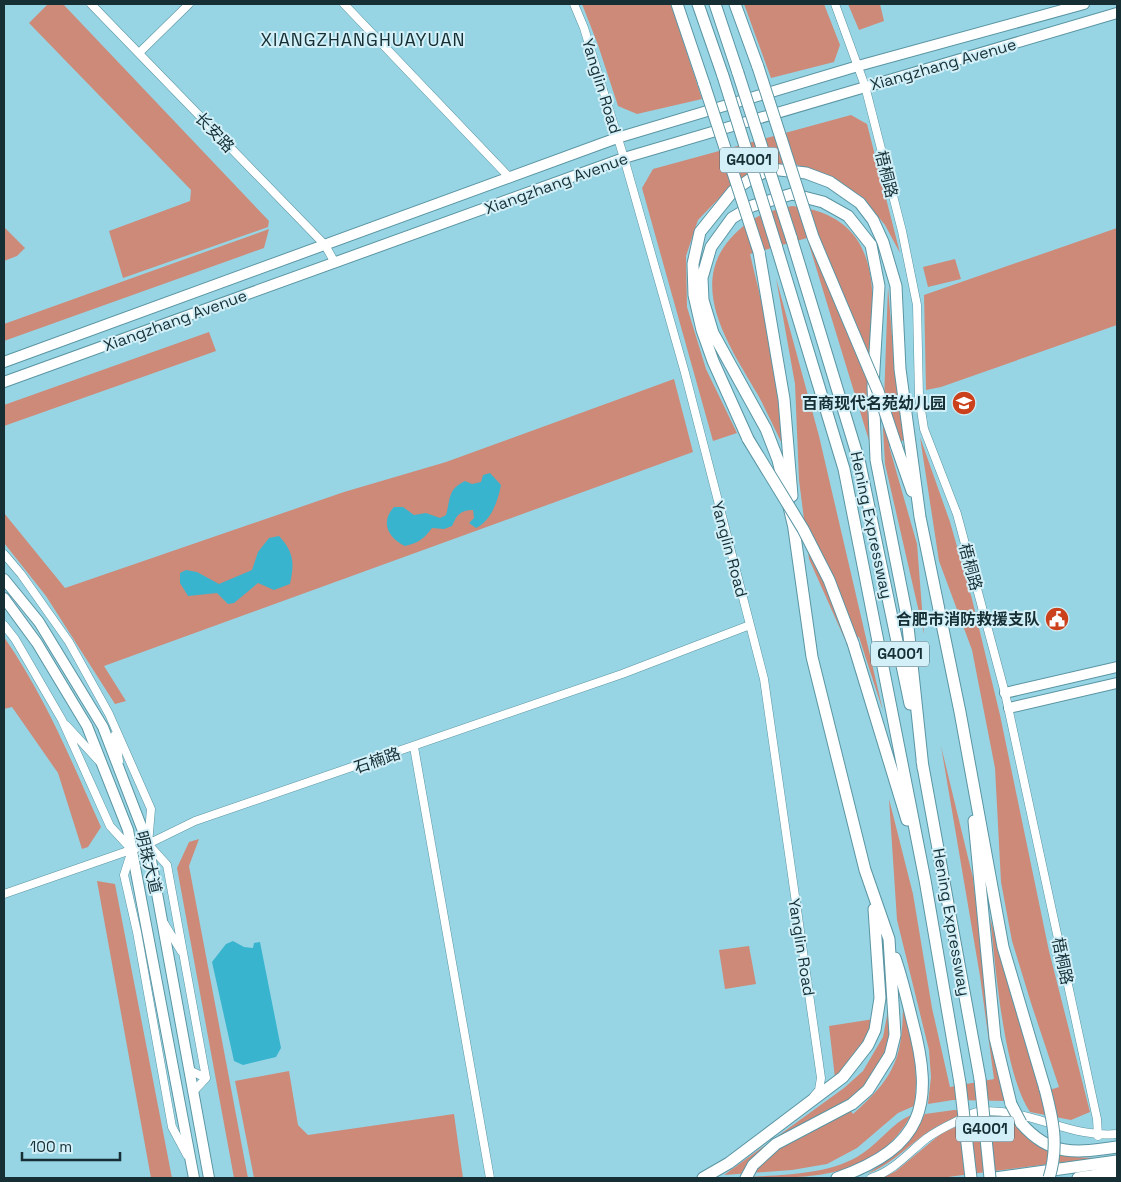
<svg xmlns="http://www.w3.org/2000/svg" width="1121" height="1182" viewBox="0 0 1121 1182" font-family="'Space Grotesk','Noto Sans SC',sans-serif">
<style>
.green{fill:#cd8a79}
.water{fill:#39b4ce}
.lines{fill:none;stroke-linecap:round;stroke-linejoin:round}
.minor-casing{stroke:#5a95a3;stroke-width:9}
.major-casing{stroke:#5a95a3;stroke-width:12}
.highway-casing{stroke:#5a95a3;stroke-width:13}
.minor{stroke:#fff;stroke-width:8}
.major{stroke:#fff;stroke-width:10}
.highway{stroke:#fff;stroke-width:11}
.highway-bridge-casing{stroke:#5a95a3;stroke-width:13;stroke-linecap:butt}
.highway-bridge{stroke:#fff;stroke-width:11}
.labels{text-anchor:middle;stroke-width:4;stroke-linejoin:round;paint-order:stroke}
.shield{fill:#d3f0f8;stroke:#4f6970;stroke-width:1}
.shield-label{font-size:15px;font-weight:bold;fill:#162f35}
.street-label{font-size:16px;fill:#162f35;stroke:#d3f0f8}
.poi-label{font-size:16px;font-weight:bold;fill:#162f35;stroke:#d3f0f8;text-anchor:end}
.neighbourhood-label{font-size:18px;letter-spacing:1px;fill:#162f35;stroke:#d3f0f8}
</style>
<rect width="100%" height="100%" fill="#98d5e4"/>
<path class="green" d="M48,4H63L269,221L268,227L123,278L109,231L190,201L191,190L29,23Z
M582,4H671L702,99L637,114L618,106L598,45Z
M744,4H824L840,45L834,62L771,78Z
M848,4H880L884,21L859,30Z
M851,115L867,124L900,253L885,225L861,196L827,176L792,163L760,169L728,189L698,220L686,256L687,307L706,369L737,433L713,441L642,188L653,169Z
M792,206C895,217 872,314 867,386C866,405 869,425 870,444L807,238L750,254L772,346L783,446C775,429 767,412 758,395C732,350 687,288 730,239C749,218 765,211 792,206Z
M4,227L25,248L17,256L4,261Z
M1117,228V325L941,387L926,390L924,295Z
M269,229L264,248L4,341V324Z
M955,259L961,279L928,287L923,267Z
M776,278L819,436L883,711L859,637L846,642L809,559L799,480L795,384Z
M888,287L894,361L904,440L889,446L917,544L924,634L885,464L883,429Z
M209,332L216,351L4,426V405Z
M674,379L693,452L104,666L126,701L115,704L46,596L4,543V513L65,588L344,492L446,462Z
M920,437L950,522L972,599L1000,715L1049,951L1090,1112L1071,1120L1030,1112C1003,1071 996,968 990,917L1011,995L1043,1092L1059,1087L1031,1003L1012,941L1001,882L995,768L972,650L939,561Z
M4,637C46,698 71,760 101,827L88,847L82,849L58,773L12,707L4,709Z
M941,746L973,878L990,1027L1006,1101L953,1100L928,1104L931,1077L929,1050L897,920L889,799L913,894L932,1008L950,1087L994,1079L980,976Z
M199,839L189,866L248,1178H234L177,868L189,842Z
M97,881L115,884L172,1178H151Z
M749,946L756,984L725,989L719,950Z
M887,980L892,1020L884,1061L863,1091L846,1104L853,1114C896,1076 903,1057 903,1000C911,1036 920,1069 914,1106L898,1113L857,1148L827,1164L792,1170L724,1175L844,1088L863,1071L883,1037L887,1016Z
M874,1019L865,1042L835,1078L829,1026Z
M289,1071L298,1125L308,1135L454,1114L463,1178H254L235,1081Z
M954,1110H972C954,1118 936,1125 921,1137C903,1151 888,1166 867,1174C897,1154 907,1146 925,1114Z
M911,1115C875,1182 804,1178 737,1178C777,1174 829,1177 863,1153C880,1142 892,1123 911,1115Z
M977,1119L1014,1121C1039,1151 1057,1158 1096,1158L940,1178H882L896,1171L943,1132Z"/>
<path class="water" d="M490,473L501,485C498,501 491,521 476,528L469,523L474,518L473,510C460,510 457,515 452,526L444,529L432,528C424,539 418,543 405,546C388,538 380,522 394,507H403L414,515L426,513L440,518L446,515C451,498 447,490 465,481L472,484L481,482L483,475Z
M279,536C295,553 294,564 290,584L274,590L258,583L234,603L228,604L217,593L188,596L180,583V573L186,570L197,572L219,584L252,570L258,552L269,538Z
M233,941L244,947L253,948L254,943L260,942L281,1048L276,1057L243,1065L234,1061L212,962L226,944Z"/>
<g class="lines">
<g class="minor-casing">
<path id="minor" d="M91,4L325,245L335,263
M344,4L510,178
M574,4L584,28L624,158L685,373L764,679L821,1078L819,1090L814,1096
M835,4L865,86L902,231L917,305L919,397L924,429L957,514L1005,693L1097,1119L1098,1136
M139,53L189,4
M4,554L21,574L69,642L109,714L151,809L148,844L167,865L206,1078L193,1092
M4,625L15,639L62,720L110,826L132,850L124,875L137,932L172,1127L187,1155
M66,725L99,761
M115,735L119,761
M414,747L490,1178
M4,894L148,844L195,821L622,674L750,625
M164,923L181,951
M189,1070L206,1078
M871,1178C894,1171 909,1152 927,1138C938,1130 949,1125 961,1119C966,1117 972,1113 978,1112C1026,1106 1070,1139 1117,1134"/>
</g>
<g class="major-casing">
<path id="major" d="M4,362L617,138L858,66L1084,4
M4,382L624,158L1117,13
M4,579L39,622L103,727L148,844L209,1178
M4,598L37,643L87,726L128,830L194,1178
M1005,693L1117,667
M1009,708L1117,683"/>
</g>
<g class="highway-casing">
<path id="highway" d="M677,4L704,84
M698,4L723,76
M715,4L738,73
M735,4L758,67
M791,237L860,464L910,704
M776,245L844,469L925,880L960,1083
M759,252L784,399L792,496
M748,439L713,361L702,330L694,295L693,264L700,232L733,191L752,178L771,169L806,173L830,182L860,203L873,220L883,242L896,286L900,369L920,517L960,712L1003,947L1045,1089
M896,445L912,491
M794,528L778,460L766,429L713,333L703,300L702,278L711,247L732,218L752,206L792,194L823,202L848,216L871,245L879,286L873,386L876,460L907,617L923,768
M853,643L907,820
M922,761L980,1079
M974,821L995,1038L1011,1104
M1021,1123C1050,1157 1077,1153 1117,1147
M703,1178L729,1163L843,1077L868,1045L875,1030L880,998L874,909
M746,1178L753,1165L776,1144L852,1104L868,1090L890,1055L895,1035L889,939L865,870L812,657L793,522
M837,1178C924,1147 935,1105 912,1020C907,999 902,978 895,958
M995,1178L1117,1161
M1078,1178L1117,1172"/>
</g>
<use href="#minor" class="minor"/>
<use href="#major" class="major"/>
<use href="#highway" class="highway"/>
<g class="highway-bridge-casing">
<path id="highway-bridge" d="M758,67L813,237L878,391L896,445
M738,73L791,237
M723,76L776,245
M704,84L759,252
M748,439L803,529L829,580L853,643
M980,1079L990,1178
M960,1083L971,1178
M1045,1089C1053,1120 1059,1146 1049,1178
M1011,1104L1021,1123"/>
</g>
<use href="#highway-bridge" class="highway-bridge"/>
</g>
<defs>
<g id="school-disc" transform="scale(1.25)"><circle r="9.5" fill="#ca411c" stroke="#d3f0f8"/><path d="M0-5L7-2L0 1L-7-2ZM-4 1L0 2.5L4 1V4Q0 6-4 4Z" fill="#fff"/></g>
<g id="civic-disc" transform="scale(1.25)"><circle r="9.5" fill="#ca411c" stroke="#d3f0f8"/><path d="M-.6-6.5H3V-4.5H.6V-3L4-1V1h2V6H-6V1h2V-1L-.6-3ZM-1.2 2.5V6h2.4V2.5Z" fill="#fff"/></g>
</defs>
<g fill-rule="evenodd">
<use href="#school-disc" x="964" y="403"/>
<use href="#civic-disc" x="1057" y="619"/>
</g>
<g class="labels">
<g class="shield">
<rect x="720" y="147.5" width="58" height="25" rx="4"/>
<rect x="871" y="641.5" width="58" height="25" rx="4"/>
<rect x="956" y="1116.5" width="58" height="25" rx="4"/>
</g>
<g class="shield-label">
<text x="749" y="165">G4001</text>
<text x="900" y="659">G4001</text>
<text x="985" y="1134">G4001</text>
</g>
<g class="street-label">
<text transform="translate(943 64) rotate(-16)" y="6">Xiangzhang Avenue</text>
<text transform="translate(602 86) rotate(73)" y="6">Yanglin Road</text>
<text transform="translate(215 132) rotate(46)" y="6">长安路</text>
<text transform="translate(887 174) rotate(76)" y="6">梧桐路</text>
<text transform="translate(556 183) rotate(-20)" y="6">Xiangzhang Avenue</text>
<text transform="translate(175 320) rotate(-20)" y="6">Xiangzhang Avenue</text>
<text transform="translate(872 525) rotate(78)" y="6">Hening Expressway</text>
<text transform="translate(730 549) rotate(75)" y="6">Yanglin Road</text>
<text transform="translate(971 567) rotate(75)" y="6">梧桐路</text>
<text transform="translate(377 760) rotate(-19)" y="6">石楠路</text>
<text transform="translate(149 862) rotate(76)" y="6">明珠大道</text>
<text transform="translate(952 922) rotate(80)" y="6">Hening Expressway</text>
<text transform="translate(802 947) rotate(81)" y="6">Yanglin Road</text>
<text transform="translate(1063 961) rotate(78)" y="6">梧桐路</text>
</g>
<g class="poi-label">
<text x="946" y="409">百商现代名苑幼儿园</text>
<text x="1040" y="625">合肥市消防救援支队</text>
</g>
<g class="neighbourhood-label">
<text x="363" y="46">XIANGZHANGHUAYUAN</text>
</g>
</g>
<rect width="1121" height="1182" fill="none" stroke="#162f35" stroke-width="10"/>
<path d="M22 1152v8h98v-8" fill="none" stroke="#162f35" stroke-width="2.5"/>
<text x="30" y="1152" font-size="15" fill="#162f35" stroke="#d3f0f8" stroke-width="4" paint-order="stroke">100 m</text>
</svg>
